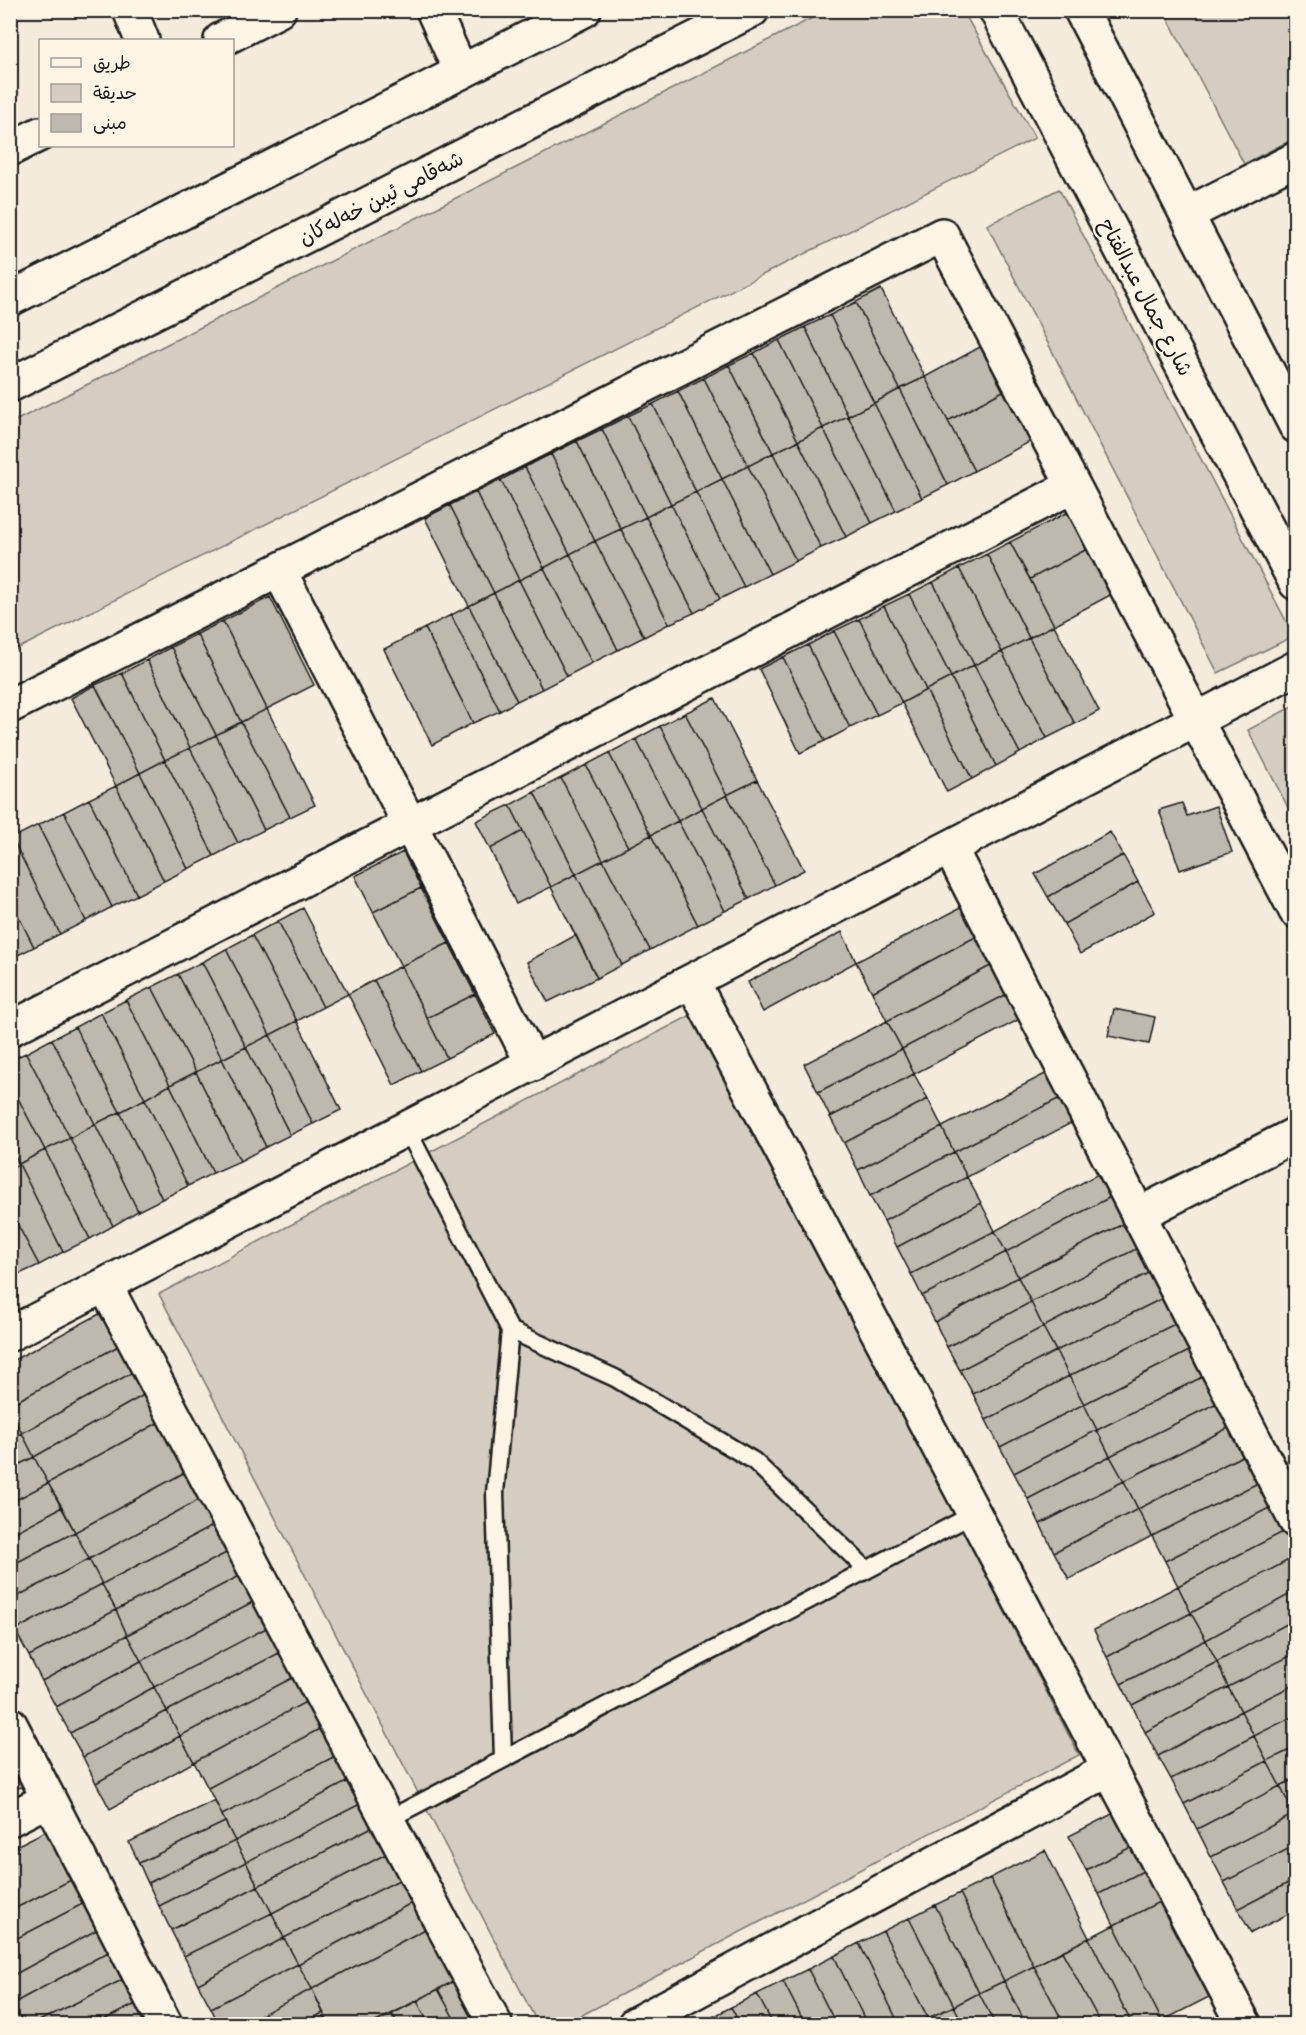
<svg xmlns="http://www.w3.org/2000/svg" width="1306" height="2035" viewBox="0 0 1306 2035" font-family="Dekko,'Playpen Sans Arabic',sans-serif">
<style>
.green{fill:#d3cec1;stroke:#78756e;stroke-width:1.5}
.building{fill:#beb9ae;stroke:#1c1c1c;stroke-width:1.5}
.lines{fill:none;stroke-linecap:round;stroke-linejoin:round}
.service-casing{stroke:#1c1c1c;stroke-width:21}
.minor-casing{stroke:#1c1c1c;stroke-width:38}
.secondary-casing{stroke:#1c1c1c;stroke-width:38}
.service{stroke:#fcf5e5;stroke-width:16}
.minor{stroke:#fcf5e5;stroke-width:33}
.secondary{stroke:#fcf5e5;stroke-width:33}
.labels{text-anchor:middle;stroke-width:4.5;stroke-linejoin:round;paint-order:stroke}
.street-label{font-size:21px;fill:#1c1c1c;stroke:#fcf5e5}
</style>
<rect width="100%" height="100%" fill="#f3ecdd"/>
<filter id="ink" filterUnits="userSpaceOnUse"><feTurbulence type="fractalNoise" baseFrequency=".0167" numOctaves="2"/><feDisplacementMap in="SourceGraphic" scale="12" xChannelSelector="R" yChannelSelector="G"/><feConvolveMatrix kernelMatrix="1 2 1 2 8 2 1 2 1" color-interpolation-filters="sRGB"/></filter>
<g filter="url(#ink)">
<path class="green" d="M826,11H963L1035,138L11,652V423Z
M1164,11H1295V138L1244,164Z
M1059,189L1294,636L1218,673L987,225Z
M1295,705V821L1248,730Z
M695,1013L1079,1755L565,2024H538L159,1294Z"/>
<path class="building" d="M881,289L925,377L900,389L856,302Z
M856,302L900,389L874,403L830,315Z
M830,315L874,403L848,416L805,327Z
M805,327L848,416L823,428L779,340Z
M779,340L823,428L798,441L754,353Z
M991,341L1014,385L948,421L925,377Z
M754,353L798,441L773,453L729,365Z
M729,365L773,453L748,466L704,378Z
M925,377L974,471L948,485L900,389Z
M704,378L748,466L722,479L678,391Z
M1014,385L1041,436L974,471L948,421Z
M900,389L948,485L922,498L874,403Z
M678,391L722,479L696,492L653,404Z
M874,403L922,498L896,511L848,416Z
M653,404L696,492L671,504L628,416Z
M628,416L671,504L646,517L602,429Z
M848,416L896,511L872,523L823,428Z
M823,428L872,523L846,537L798,441Z
M602,429L646,517L621,529L577,441Z
M577,441L621,529L595,541L551,454Z
M798,441L846,537L821,548L773,453Z
M773,453L821,548L796,561L748,466Z
M551,454L595,541L570,554L525,467Z
M748,466L796,561L770,574L722,479Z
M525,467L570,554L544,568L501,480Z
M722,479L770,574L744,587L696,492Z
M501,480L544,568L519,580L476,492Z
M476,492L519,580L494,593L450,505Z
M696,492L744,587L720,599L671,504Z
M671,504L720,599L694,613L646,517Z
M450,505L494,593L469,606L425,518Z
M1074,509L1093,546L1030,579L1010,542Z
M646,517L694,613L669,624L621,529Z
M621,529L669,624L644,637L595,541Z
M595,541L644,637L618,650L570,554Z
M1010,542L1054,625L1029,638L987,554Z
M1093,546L1118,591L1054,625L1030,579Z
M570,554L618,650L592,663L544,568Z
M987,554L1029,638L1002,652L959,568Z
M544,568L592,663L567,676L519,580Z
M959,568L1002,652L974,665L933,582Z
M519,580L567,676L542,689L494,593Z
M933,582L974,665L951,677L909,594Z
M494,593L542,689L517,701L469,606Z
M909,594L951,677L926,690L884,606Z
M270,597L314,685L267,709L223,621Z
M469,606L517,701L500,711L451,615Z
M884,606L926,690L902,703L859,619Z
M451,615L500,711L473,723L425,628Z
M859,619L902,703L877,715L834,631Z
M223,621L267,709L241,722L197,634Z
M1054,625L1099,711L1075,724L1029,638Z
M425,628L473,723L432,745L384,649Z
M834,631L877,715L850,728L808,645Z
M197,634L241,722L216,735L171,647Z
M1029,638L1075,724L1047,738L1002,652Z
M808,645L850,728L825,741L783,657Z
M171,647L216,735L190,748L147,660Z
M1002,652L1047,738L1020,753L974,665Z
M783,657L825,741L800,753L759,669Z
M147,660L190,748L165,760L122,673Z
M974,665L1020,753L996,766L951,677Z
M122,673L165,760L140,773L95,685Z
M951,677L996,766L972,779L926,690Z
M95,685L140,773L116,786L71,698Z
M926,690L972,779L947,792L902,703Z
M715,698L757,780L727,795L685,713Z
M267,709L315,805L290,817L241,722Z
M685,713L727,795L702,808L660,726Z
M241,722L290,817L264,830L216,735Z
M660,726L702,808L678,821L636,739Z
M216,735L264,830L238,843L190,748Z
M636,739L678,821L651,835L609,753Z
M190,748L238,843L214,856L165,760Z
M609,753L651,835L628,847L586,765Z
M165,760L214,856L188,869L140,773Z
M586,765L628,847L603,860L561,778Z
M140,773L188,869L164,881L116,786Z
M561,778L603,860L576,874L534,792Z
M757,780L804,870L775,885L727,795Z
M116,786L164,881L137,895L89,799Z
M534,792L576,874L551,887L510,805Z
M727,795L775,885L749,899L702,808Z
M89,799L137,895L112,907L64,812Z
M1182,803L1187,816L1216,806L1232,852L1180,870L1159,810Z
M510,805L523,831L490,849L476,821Z
M702,808L749,899L725,911L678,821Z
M64,812L112,907L86,921L38,825Z
M678,821L725,911L698,925L651,835Z
M38,825L86,921L60,934L12,838Z
M523,831L551,887L516,904L490,849Z
M1110,832L1123,855L1048,897L1035,874Z
M651,835L698,925L650,950L603,860Z
M12,838L60,934L34,947L10,899V839Z
M403,852L421,888L373,912L355,876Z
M1123,855L1138,882L1064,924L1048,897Z
M603,860L650,950L622,965L576,874Z
M576,874L622,965L597,978L551,887Z
M1138,882L1155,912L1080,954L1064,924Z
M421,888L449,943L401,966L373,912Z
M10,899L34,947L10,959Z
M966,905L981,934L872,992L856,962Z
M303,908L348,994L323,1007L278,921Z
M278,921L323,1007L297,1021L252,935Z
M842,932L856,962L763,1012L748,982Z
M981,934L996,963L887,1021L872,992Z
M252,935L297,1021L270,1035L226,949Z
M576,935L597,978L548,1002L527,962Z
M449,943L475,994L427,1018L401,966Z
M226,949L270,1035L246,1047L202,962Z
M202,962L246,1047L222,1059L178,974Z
M996,963L1011,992L902,1049L887,1021Z
M401,966L447,1058L421,1071L374,980Z
M178,974L222,1059L196,1072L152,987Z
M374,980L421,1071L394,1085L348,994Z
M152,987L196,1072L170,1085L126,1000Z
M1011,992L1024,1017L914,1074L902,1049Z
M475,994L495,1034L447,1058L427,1018Z
M126,1000L170,1085L145,1099L101,1013Z
M1114,1009L1155,1017L1149,1044L1108,1036Z
M101,1013L145,1099L120,1112L75,1027Z
M297,1021L341,1110L313,1124L270,1035Z
M887,1021L902,1049L818,1092L804,1064Z
M75,1027L120,1112L95,1124L52,1039Z
M270,1035L313,1124L290,1135L246,1047Z
M52,1039L95,1124L70,1138L26,1053Z
M246,1047L290,1135L266,1147L222,1059Z
M902,1049L914,1074L830,1117L818,1092Z
M26,1053L70,1138L45,1150L10,1083V1060Z
M222,1059L266,1147L240,1161L196,1072Z
M1051,1071L1064,1096L954,1152L942,1127Z
M196,1072L240,1161L213,1173L170,1085Z
M914,1074L928,1099L844,1143L830,1117Z
M10,1083L45,1150L19,1164L10,1147Z
M170,1085L213,1173L188,1186L145,1099Z
M1064,1096L1079,1119L967,1177L954,1152Z
M145,1099L188,1186L162,1199L120,1112Z
M928,1099L942,1127L858,1170L844,1143Z
M120,1112L162,1199L138,1211L95,1124Z
M95,1124L138,1211L113,1226L70,1138Z
M942,1127L954,1152L870,1196L858,1170Z
M70,1138L113,1226L90,1239L45,1150Z
M45,1150L90,1239L63,1252L19,1164Z
M954,1152L967,1177L884,1221L870,1196Z
M19,1164L63,1252L39,1265L10,1210V1168Z
M1105,1170L1118,1193L1006,1252L995,1231Z
M967,1177L981,1203L897,1247L884,1221Z
M1118,1193L1131,1220L1018,1277L1006,1252Z
M981,1203L995,1231L911,1274L897,1247Z
M10,1210L39,1265L13,1277L10,1271Z
M1131,1220L1144,1245L1031,1302L1018,1277Z
M995,1231L1006,1252L922,1296L911,1274Z
M1144,1245L1156,1269L1043,1327L1031,1302Z
M1006,1252L1018,1277L935,1322L922,1296Z
M1156,1269L1169,1295L1056,1351L1043,1327Z
M1018,1277L1031,1302L947,1347L935,1322Z
M1169,1295L1181,1321L1069,1376L1056,1351Z
M1031,1302L1043,1327L960,1370L947,1347Z
M105,1311L122,1344L10,1405V1362Z
M1181,1321L1195,1348L1084,1404L1069,1376Z
M1043,1327L1056,1351L973,1394L960,1370Z
M122,1344L137,1370L22,1433L10,1412V1405Z
M1195,1348L1208,1374L1097,1430L1084,1404Z
M1056,1351L1069,1376L986,1420L973,1394Z
M137,1370L149,1392L34,1457L22,1433Z
M1208,1374L1221,1401L1110,1456L1097,1430Z
M1069,1376L1084,1404L1000,1447L986,1420Z
M149,1392L165,1419L48,1483L34,1457Z
M1221,1401L1234,1425L1124,1481L1110,1456Z
M1084,1404L1097,1430L1014,1473L1000,1447Z
M10,1412L22,1433L10,1439Z
M165,1419L191,1469L75,1532L48,1483Z
M1234,1425L1248,1453L1138,1509L1124,1481Z
M1097,1430L1110,1456L1028,1499L1014,1473Z
M22,1433L34,1457L10,1469V1439Z
M1248,1453L1262,1481L1152,1536L1138,1509Z
M1110,1456L1124,1481L1040,1524L1028,1499Z
M34,1457L48,1483L10,1503V1469Z
M191,1469L206,1496L89,1559L75,1532Z
M1124,1481L1138,1509L1054,1552L1040,1524Z
M1262,1481L1275,1505L1165,1561L1152,1536Z
M48,1483L62,1507L10,1535V1503Z
M206,1496L220,1522L102,1584L89,1559Z
M1275,1505L1289,1529L1178,1586L1165,1561Z
M62,1507L75,1532L10,1566V1535Z
M1138,1509L1152,1536L1069,1579L1054,1552Z
M220,1522L234,1549L116,1610L102,1584Z
M1289,1529L1296,1541V1556L1191,1613L1178,1586Z
M75,1532L89,1559L10,1600V1566Z
M234,1549L247,1572L127,1635L116,1610Z
M1296,1556V1591L1206,1640L1191,1613Z
M89,1559L102,1584L15,1630L10,1620V1600Z
M247,1572L260,1598L141,1661L127,1635Z
M102,1584L116,1610L29,1656L15,1630Z
M1178,1586L1191,1613L1107,1657L1094,1630Z
M1296,1591V1619L1217,1662L1206,1640Z
M260,1598L274,1624L154,1687L141,1661Z
M116,1610L127,1635L42,1681L29,1656Z
M1191,1613L1206,1640L1121,1684L1107,1657Z
M1296,1619V1653L1228,1687L1217,1662Z
M274,1624L287,1649L167,1711L154,1687Z
M127,1635L141,1661L56,1707L42,1681Z
M1206,1640L1217,1662L1132,1705L1121,1684Z
M287,1649L300,1674L180,1736L167,1711Z
M1296,1653V1684L1241,1711L1228,1687Z
M141,1661L154,1687L70,1733L56,1707Z
M1217,1662L1228,1687L1145,1732L1132,1705Z
M300,1674L313,1698L194,1762L180,1736Z
M1296,1684V1715L1254,1736L1241,1711Z
M154,1687L167,1711L83,1757L70,1733Z
M1228,1687L1241,1711L1158,1756L1145,1732Z
M313,1698L327,1725L208,1788L194,1762Z
M167,1711L180,1736L96,1783L83,1757Z
M1241,1711L1254,1736L1171,1779L1158,1756Z
M1296,1715V1747L1267,1761L1254,1736Z
M327,1725L341,1753L222,1815L208,1788Z
M180,1736L194,1762L110,1809L96,1783Z
M1254,1736L1267,1761L1184,1804L1171,1779Z
M1296,1747V1778L1280,1786L1267,1761Z
M341,1753L354,1778L235,1841L222,1815Z
M10,1759L24,1786L10,1791Z
M1267,1761L1280,1786L1197,1829L1184,1804Z
M354,1778L366,1801L246,1862L235,1841Z
M1296,1778V1813L1294,1814L1280,1786Z
M1280,1786L1294,1814L1211,1857L1197,1829Z
M215,1800L225,1822L139,1863L129,1842Z
M366,1801L378,1824L258,1886L246,1862Z
M1116,1812L1133,1846L1086,1870L1069,1836Z
M1294,1814L1296,1845L1224,1882L1211,1857Z
M225,1822L235,1841L148,1883L139,1863Z
M378,1824L392,1851L272,1913L258,1886Z
M52,1828L77,1877L10,1911V1849Z
M235,1841L246,1862L159,1906L148,1883Z
M1296,1845V1879L1238,1909L1224,1882Z
M1133,1846L1145,1870L1099,1894L1086,1870Z
M1045,1850L1089,1938L1034,1966L990,1878Z
M392,1851L405,1877L284,1938L272,1913Z
M246,1862L258,1886L171,1930L159,1906Z
M1145,1870L1161,1901L1114,1925L1099,1894Z
M77,1877L88,1901L10,1942V1911Z
M405,1877L417,1900L298,1964L284,1938Z
M990,1878L1034,1966L1004,1981L960,1893Z
M1296,1879V1910L1251,1933L1238,1909Z
M258,1886L272,1913L184,1956L171,1930Z
M960,1893L1004,1981L979,1993L935,1905Z
M417,1900L431,1926L312,1989L298,1964Z
M88,1901L102,1927L10,1977V1942Z
M1161,1901L1209,1997L1162,2021L1114,1925Z
M935,1905L979,1993L954,2006L909,1918Z
M272,1913L284,1938L198,1984L184,1956Z
M909,1918L954,2006L928,2018L883,1931Z
M1114,1925L1162,2021L1154,2024H1132L1089,1938Z
M431,1926L460,1978L372,2024H329L312,1989Z
M102,1927L114,1949L10,2005V1977Z
M883,1931L928,2018L916,2024H899L859,1943Z
M284,1938L298,1964L211,2008L198,1984Z
M1089,1938L1132,2024H1101L1062,1951Z
M859,1943L899,2024H867L834,1956Z
M114,1949L128,1977L33,2024H10V2005Z
M1062,1951L1101,2024H1064L1034,1966Z
M834,1956L867,2024H836L808,1969Z
M298,1964L312,1989L243,2024H219L211,2008Z
M1034,1966L1064,2024H1026L1004,1981Z
M808,1969L836,2024H805L783,1981Z
M128,1977L140,2002L95,2024H33Z
M460,1978L485,2024H457L438,1989Z
M783,1981L805,2024H773L757,1994Z
M1004,1981L1026,2024H995L979,1993Z
M312,1989L323,2013L301,2024H243Z
M438,1989L457,2024H429L417,2001Z
M979,1993L995,2024H963L954,2006Z
M757,1994L773,2024H740L731,2007Z
M417,2001L429,2024H398L392,2014Z
M140,2002L152,2024H95Z
M954,2006L963,2024H931L928,2018Z
M731,2007L740,2024H709L707,2020Z
M323,2013L329,2024H301Z
M392,2014L398,2024H372Z"/>
<g class="lines">
<g class="service-casing">
<path id="service" d="M407,1129L510,1330L495,1493L503,1759
M510,1330L615,1378L754,1461L867,1570
M387,1820L974,1514"/>
</g>
<g class="minor-casing">
<path id="minor" d="M130,10L142,40
M433,10L461,72
M221,40L279,10
M10,149L40,134
M1187,214L1296,159
M279,570L533,1064
M10,706L942,235L1296,911
M950,848L1296,1521
M692,981L1244,2024
M10,1029L1073,486
M1138,1215L1296,1134
M105,1285L495,2024
M10,1334L1296,668
M10,1724L165,2024
M10,1819L49,1799
M635,2024L1110,1769"/>
</g>
<g class="secondary-casing">
<path id="secondary" d="M996,10L1296,583
M1081,10L1296,426
M10,299L584,10
M10,385L752,10"/>
</g>
<use href="#service" class="service"/>
<use href="#minor" class="minor"/>
<use href="#secondary" class="secondary"/>
</g>
</g>
<g class="labels">
<g class="street-label">
<text transform="translate(381 198) rotate(-27)" y="7">شەقامی ئیبن خەلەکان</text>
<text transform="translate(1146 297) rotate(62)" y="7">شارع جمال عبدالفتاح</text>
</g>
</g>
<rect width="1306" height="2035" fill="none" stroke="#fcf5e5" stroke-width="36"/>
<rect x="18" y="18" width="1270" height="1999" fill="none" stroke="#1c1c1c" stroke-width="2" filter="url(#ink)"/>
<rect x="39" y="39" width="195" height="108" fill="#fcf5e5" stroke="#a29e95" stroke-width="1.5"/>
<rect x="51" y="58" width="30" height="9" fill="#fcf5e5" stroke="#a29e95" stroke-width="1.5"/>
<text x="93" y="69" font-size="18" fill="#1c1c1c">طريق</text>
<rect x="51" y="84" width="30" height="18" fill="#d3cec1" stroke="#a29e95" stroke-width="1.5"/>
<text x="93" y="99" font-size="18" fill="#1c1c1c">حديقة</text>
<rect x="51" y="114" width="30" height="18" fill="#beb9ae" stroke="#a29e95" stroke-width="1.5"/>
<text x="93" y="129" font-size="18" fill="#1c1c1c">مبنى</text>
</svg>
